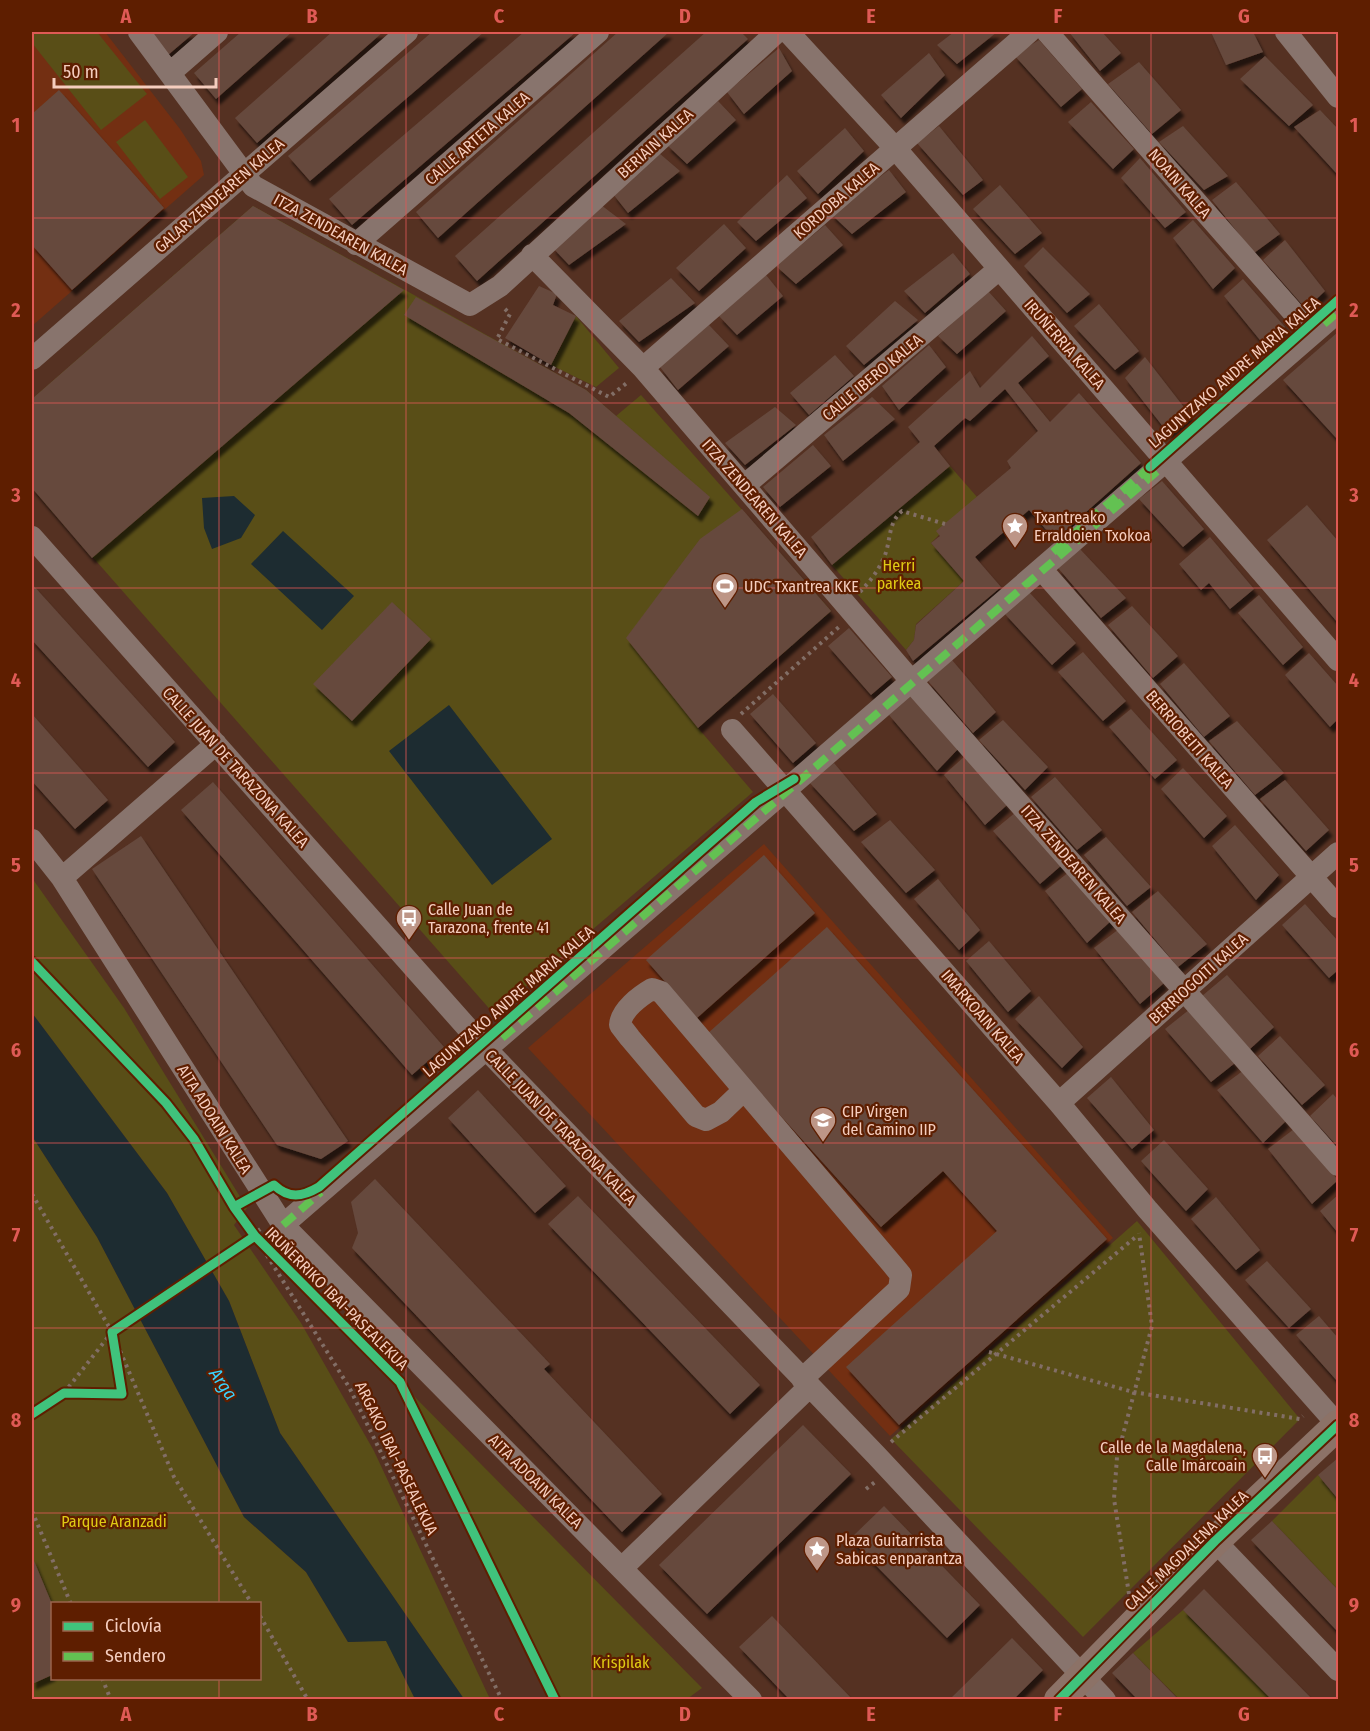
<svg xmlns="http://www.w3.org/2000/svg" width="1370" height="1731" viewBox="0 0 1370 1731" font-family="'Fira Sans Condensed',sans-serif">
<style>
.built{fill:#732f12}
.green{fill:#594e17;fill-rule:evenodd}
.water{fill:#1d2c31}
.building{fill:#66493d;filter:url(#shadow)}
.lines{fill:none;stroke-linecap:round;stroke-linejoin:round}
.path{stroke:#826e66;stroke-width:4;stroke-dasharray:3 4.5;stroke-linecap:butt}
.minor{stroke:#88746d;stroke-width:22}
.major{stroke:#8c7267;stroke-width:30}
.quiet{stroke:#63c152;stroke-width:8;stroke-dasharray:15 8;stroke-linecap:butt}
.cycleway-casing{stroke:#5e1e00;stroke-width:13}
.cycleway{stroke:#40c37c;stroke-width:9}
.grid{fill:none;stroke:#df5a55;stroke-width:1.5;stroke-opacity:0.55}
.labels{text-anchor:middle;stroke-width:4.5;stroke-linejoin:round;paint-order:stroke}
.street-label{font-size:16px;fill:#f5cdbe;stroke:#5e1e00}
.poi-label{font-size:16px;fill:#f5cdbe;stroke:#5e1e00;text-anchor:start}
.park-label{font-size:16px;fill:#dfca14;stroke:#5e1e00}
.water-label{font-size:18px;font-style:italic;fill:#38d3fe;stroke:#5e1e00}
.neatline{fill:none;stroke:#df5a55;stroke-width:2}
.grid-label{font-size:20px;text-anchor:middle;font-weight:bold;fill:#df5a55}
</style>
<defs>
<filter id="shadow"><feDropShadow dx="3.5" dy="6" stdDeviation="1.5" flood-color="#0009"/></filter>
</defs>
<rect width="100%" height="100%" fill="#553122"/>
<path class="built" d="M32,32H105L180,129L201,161L204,175L32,326Z
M764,844L1113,1238L890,1436L528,1048Z"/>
<path class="green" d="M32,32H97L147,94L101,130L32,43Z
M145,120L188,177L160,199L116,142Z
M253,206L586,390L616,416L641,395L831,611L698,728L753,792L494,1014L32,488V399Z
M576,316L619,368L596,387L551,365Z
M950,466L977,497L931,543L964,581L916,624L914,640L906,650L832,565Z
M32,878L124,1008L247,1208L234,1225L301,1323L374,1451L490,1699H464L280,1433L229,1301L167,1193L32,1013Z
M32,1136L97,1237L244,1517L306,1572L348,1642L386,1640L415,1699H32ZM52,1604H260V1678H52Z
M1137,1221L1300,1419L1083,1637L891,1439Z
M400,1382L702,1688L687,1699H557Z
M1318,1475L1338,1499V1590L1272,1521Z
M1183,1610L1272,1699H1179L1133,1653Z"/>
<path class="water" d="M234,496L255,515L241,538L212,549L204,528L202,498Z
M283,531L354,596L322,630L251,564Z
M449,705L552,839L492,885L389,751Z
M32,1013L167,1193L229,1301L280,1433L464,1699H415L386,1641L348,1642L306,1572L244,1517L97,1237L32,1136Z"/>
<path class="building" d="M151,32H195L168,55Z
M241,32H292L216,99L194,73Z
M332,32H383L257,143L235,118Z
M432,32H484L310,181L288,156Z
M524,32H576L352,225L329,199Z
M618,32H669L438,238L416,212Z
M706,32H741L748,39L477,281L455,256Z
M954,32H997L957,64L937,45Z
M1069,32H1102L1121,53L1100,71Z
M1211,32H1253L1263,52L1226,65Z
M1039,40L1082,89L1061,107L1014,55Z
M779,48L792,71L744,114L727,92Z
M929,53L945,75L901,118L881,95Z
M1265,56L1313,105L1289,126L1240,79Z
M1139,62L1181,110L1152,134L1108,84Z
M59,90L164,208L72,290L32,245V114Z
M718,101L736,120L687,164L667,145Z
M1091,102L1134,149L1113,169L1068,122Z
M1320,110L1338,129V175L1294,127Z
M939,126L983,180L963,195L917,143Z
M1183,126L1228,176L1204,190L1159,142Z
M845,128L864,151L818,194L797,171Z
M659,153L680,171L628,213L613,194Z
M1140,158L1186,212L1165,228L1121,178Z
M889,170L906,192L852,234L831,214Z
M787,175L807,198L756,241L737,222Z
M1236,182L1280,234L1254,253L1212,200Z
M1000,185L1042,233L1015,254L973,209Z
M601,205L626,224L569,265L552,247Z
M253,206L404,290L92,558L32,488V399Z
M1193,220L1235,268L1213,289L1173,238Z
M724,224L746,248L699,291L676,268Z
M825,225L843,245L796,284L776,266Z
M1285,240L1325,291L1306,309L1263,260Z
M1043,247L1090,294L1067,313L1024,266Z
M953,253L970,274L925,313L904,291Z
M766,275L783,296L737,335L719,316Z
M671,278L695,303L639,342L619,321Z
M1243,279L1285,327L1264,345L1224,296Z
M539,286L557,294L553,305L576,316L551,365L505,338Z
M988,291L1006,311L957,354L938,336Z
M416,297L586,390L710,497L698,516L569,413L404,315Z
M895,301L918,320L864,365L846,346Z
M1099,304L1139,351L1115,370L1074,326Z
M709,325L729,346L678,390L660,367Z
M1338,332V440L1283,380Z
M1032,336L1049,356L1018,383L1050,422L1079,393L1141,463L1055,540L1029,510L975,557L1001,587L913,661L906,650L914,640L916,625L964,581L931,543L940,536L936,531L1011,468L1007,461L1038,431L1005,389L970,421L965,418L934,446L950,466L832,565L811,537L920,442L908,427L970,371L980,388Z
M929,345L946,367L899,410L882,386Z
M835,355L854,376L809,415L790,393Z
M1145,357L1190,415L1168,433L1125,378Z
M872,397L895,419L843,461L824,435Z
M775,407L796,425L745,465L725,443Z
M813,445L831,466L780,507L763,487Z
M1162,481L1204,529L1183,547L1139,499Z
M1307,505L1338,541V623L1267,540Z
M742,509L831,611L698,728L626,638L700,539Z
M1210,537L1254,589L1230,609L1209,583L1201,590L1179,564Z
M1079,548L1126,598L1101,618L1058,568Z
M32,584L175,742L148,767L32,640Z
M1029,592L1076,643L1052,665L1004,613Z
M1259,595L1303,647L1283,665L1238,613Z
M392,602L431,639L352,721L313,684Z
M1132,606L1178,656L1153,678L1108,625Z
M849,628L892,677L871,695L828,646Z
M1083,652L1126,701L1103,721L1058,672Z
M1309,653L1338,686V719L1330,727L1285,675Z
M952,660L996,712L973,733L928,681Z
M1184,663L1230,716L1204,737L1160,684Z
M914,692L959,748L937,771L889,715Z
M773,694L816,743L793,763L750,714Z
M1131,709L1177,760L1155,779L1109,727Z
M32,714L108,800L75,829L32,781Z
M1003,720L1048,767L1025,790L979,740Z
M1237,721L1284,773L1255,795L1209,741Z
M965,756L1007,805L985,825L944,775Z
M834,763L877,814L854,831L809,782Z
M1183,768L1227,816L1204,838L1161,789Z
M1055,777L1102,830L1077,850L1031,797Z
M1285,780L1329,830L1306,851L1260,799Z
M213,782L444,1047L412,1075L181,810Z
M1016,812L1063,864L1040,884L993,831Z
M890,820L935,870L906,893L861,842Z
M1235,825L1279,875L1256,900L1212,846Z
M141,836L348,1141L321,1159L277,1145L92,869Z
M1106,837L1151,887L1127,906L1084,855Z
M764,855L815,913L697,1018L646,960Z
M1069,872L1112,920L1087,943L1045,891Z
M938,879L980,930L959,950L914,899Z
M1158,891L1207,944L1178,967L1132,912Z
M1305,904L1338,941V970L1329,978L1282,925Z
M827,927L1107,1239L899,1425L846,1367L997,1231L943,1171L881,1227L707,1034Z
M1119,929L1164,983L1140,1004L1094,948Z
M989,941L1031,991L1008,1012L966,961Z
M1227,975L1274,1027L1250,1049L1202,996Z
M1039,996L1083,1047L1062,1068L1015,1019Z
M1190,1009L1235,1063L1211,1082L1165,1029Z
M1280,1036L1325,1085L1302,1105L1258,1056Z
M1244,1070L1286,1121L1263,1143L1217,1090Z
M1111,1077L1154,1130L1132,1149L1087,1098Z
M478,1090L566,1186L535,1213L448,1118Z
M1333,1094L1338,1100V1147L1310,1116Z
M1294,1129L1338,1180L1312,1204L1268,1149Z
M1164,1140L1208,1189L1186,1211L1141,1161Z
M375,1179L550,1364L544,1369L662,1494L622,1532L352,1248L358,1233L351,1202Z
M1338,1195V1233L1320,1211Z
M578,1196L760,1385L730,1414L548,1224Z
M1216,1197L1260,1250L1236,1270L1191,1219Z
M1267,1261L1311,1309L1289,1328L1245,1280Z
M1319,1316L1338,1338V1382L1296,1335Z
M803,1425L851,1474L707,1614L659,1565Z
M1338,1458V1499L1318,1475Z
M884,1506L980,1605L947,1638L850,1539Z
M1272,1521L1338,1590V1632L1251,1540Z
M32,1556L52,1604V1675L32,1684Z
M1204,1589L1313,1700H1272L1183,1610Z
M772,1616L853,1700H790L739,1647Z
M1012,1638L1043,1670L1013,1700H949Z
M1133,1653L1179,1700H1138L1112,1673Z"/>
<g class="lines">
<path class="path" d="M505,309L510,314L497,339L609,397L628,382
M860,592C871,580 879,570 885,555C891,539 888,523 902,511L945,524
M741,714L839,627
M32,1194L112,1332L174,1477L252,1604
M255,1236L349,1387L502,1700
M989,1352L1133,1392L1300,1419L1303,1416
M64,1393L112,1332L262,1228
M32,1414L64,1393L122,1394L113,1339
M891,1442L1138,1235
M866,1489L875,1482
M32,1511L71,1604
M1129,1594L1114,1499L1117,1457L1152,1326L1139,1233
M260,1616L308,1700
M102,1678L111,1700"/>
<path class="minor" d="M139,32L253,186L470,305L500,286L777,32
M788,32L895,148L1338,660
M1047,32L1307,328V338
M1286,32L1338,97
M170,73L217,32
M356,244L598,32
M532,255L643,368L913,683L1338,1165
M32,359L407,32
M643,368L1029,32
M745,485L999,269
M32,537L487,1050L876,1455L1105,1700
M1042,570L1338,907
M732,730L1059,1103L1147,1209L1338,1425
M32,840L62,878L283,1225L751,1700
M62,878L216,744
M744,1090L721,1112L706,1120L696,1116L630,1038L620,1025C621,1010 640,996 652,989L661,992L892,1264L901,1275L899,1289L802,1379
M1059,1103L1338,853
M283,1225L1338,312
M1215,1541L1338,1670
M622,1568L810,1386"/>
<path class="major" d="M1059,1700L1215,1541L1338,1425"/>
<path class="quiet" d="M1324,324L1338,312
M1053,552L1150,467
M502,1038L1162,467
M283,1225L321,1192"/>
<g class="cycleway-casing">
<path id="cycleway" d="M1150,467L1338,300
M32,962L166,1103L194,1139L234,1207L255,1236L400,1382L555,1700
M234,1207L274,1185C289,1199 302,1197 319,1187L756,802L794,779
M32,1414L64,1393L122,1394L112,1332L255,1236
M1059,1700L1215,1541L1338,1425"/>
</g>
<use href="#cycleway" class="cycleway"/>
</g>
<path class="grid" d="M219,32V1604M406,32V1700M592,32V1700M778,32V1700M964,32V1700M1151,32V1700M32,218H1338M32,403H1338M32,588H1338M32,773H1338M32,958H1338M32,1143H1338M32,1328H1338M32,1513H1338M219,1678V1700"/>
<defs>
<g id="sight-pin" transform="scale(1.35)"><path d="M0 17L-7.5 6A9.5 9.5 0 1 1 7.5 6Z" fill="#bd9687" stroke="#5e1e00"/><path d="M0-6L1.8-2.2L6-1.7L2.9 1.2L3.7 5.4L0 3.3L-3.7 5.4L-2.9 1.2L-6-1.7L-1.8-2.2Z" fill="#fff"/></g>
<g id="stadium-pin" transform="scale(1.35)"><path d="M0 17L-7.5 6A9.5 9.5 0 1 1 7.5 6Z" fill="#bd9687" stroke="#5e1e00"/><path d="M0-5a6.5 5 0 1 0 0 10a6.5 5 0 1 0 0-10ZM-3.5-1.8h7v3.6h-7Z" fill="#fff"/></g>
<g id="bus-pin" transform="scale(1.35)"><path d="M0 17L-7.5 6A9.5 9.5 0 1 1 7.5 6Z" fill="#bd9687" stroke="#5e1e00"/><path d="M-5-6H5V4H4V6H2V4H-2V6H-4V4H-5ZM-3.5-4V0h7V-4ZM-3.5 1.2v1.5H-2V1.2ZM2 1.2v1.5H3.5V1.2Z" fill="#fff"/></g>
<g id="university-pin" transform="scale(1.35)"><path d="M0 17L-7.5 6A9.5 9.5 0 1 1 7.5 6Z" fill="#bd9687" stroke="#5e1e00"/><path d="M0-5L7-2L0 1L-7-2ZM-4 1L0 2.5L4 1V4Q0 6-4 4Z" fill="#fff"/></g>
</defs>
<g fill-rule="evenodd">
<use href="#sight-pin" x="1015" y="526"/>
<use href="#stadium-pin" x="725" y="586"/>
<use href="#bus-pin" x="409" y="918"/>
<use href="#university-pin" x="823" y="1120"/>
<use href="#bus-pin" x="1265" y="1456"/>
<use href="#sight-pin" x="817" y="1549"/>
</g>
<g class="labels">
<g class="street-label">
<text transform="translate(477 138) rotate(-41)" y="6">CALLE ARTETA KALEA</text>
<text transform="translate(655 143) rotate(-42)" y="6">BERIAIN KALEA</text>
<text transform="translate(1180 183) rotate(49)" y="6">NOAIN KALEA</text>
<text transform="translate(219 195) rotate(-41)" y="6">GALAR ZENDEAREN KALEA</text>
<text transform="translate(836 200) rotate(-41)" y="6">KORDOBA KALEA</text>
<text transform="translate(341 234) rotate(29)" y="6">ITZA ZENDEAREN KALEA</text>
<text transform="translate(1065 344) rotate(49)" y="6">IRUÑERRIA KALEA</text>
<text transform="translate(1234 372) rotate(-41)" y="6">LAGUNTZAKO ANDRE MARIA KALEA</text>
<text transform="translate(872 377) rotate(-40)" y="6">CALLE IBERO KALEA</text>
<text transform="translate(755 498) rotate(49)" y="6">ITZA ZENDEAREN KALEA</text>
<text transform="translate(1190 739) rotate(49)" y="6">BERRIOBEITI KALEA</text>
<text transform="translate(236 767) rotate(48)" y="6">CALLE JUAN DE TARAZONA KALEA</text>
<text transform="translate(1074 864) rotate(49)" y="6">ITZA ZENDEAREN KALEA</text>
<text transform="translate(1198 978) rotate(-42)" y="6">BERRIOGOITI KALEA</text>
<text transform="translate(508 1001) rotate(-41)" y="6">LAGUNTZAKO ANDRE MARIA KALEA</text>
<text transform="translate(983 1016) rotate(49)" y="6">IMARKOAIN KALEA</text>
<text transform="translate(215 1119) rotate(58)" y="6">AITA ADOAIN KALEA</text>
<text transform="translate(561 1127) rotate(46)" y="6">CALLE JUAN DE TARAZONA KALEA</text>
<text transform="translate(337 1298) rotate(45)" y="6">IRUÑERRIKO IBAI-PASEALEKUA</text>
<text transform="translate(397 1458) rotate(64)" y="6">ARGAKO IBAI-PASEALEKUA</text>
<text transform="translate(536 1481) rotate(45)" y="6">AITA ADOAIN KALEA</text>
<text transform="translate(1186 1550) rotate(-44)" y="6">CALLE MAGDALENA KALEA</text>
</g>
<g class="poi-label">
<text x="1034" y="523">Txantreako<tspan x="1034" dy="18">Erraldoien Txokoa</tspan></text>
<text x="744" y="592">UDC Txantrea KKE</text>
<text x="428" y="915">Calle Juan de<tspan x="428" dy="18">Tarazona, frente 41</tspan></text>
<text x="842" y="1117">CIP Virgen<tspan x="842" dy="18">del Camino IIP</tspan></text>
<text x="1246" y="1453" text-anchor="end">Calle de la Magdalena,<tspan x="1246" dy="18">Calle Imárcoain</tspan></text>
<text x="836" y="1546">Plaza Guitarrista<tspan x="836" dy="18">Sabicas enparantza</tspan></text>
</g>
<g class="park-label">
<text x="899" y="571">Herri<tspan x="899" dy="18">parkea</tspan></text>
<text x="114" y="1527">Parque Aranzadi</text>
<text x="621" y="1668">Krispilak</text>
</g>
<g class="water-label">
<text transform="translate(223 1384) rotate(55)" y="6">Arga</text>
</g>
</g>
<rect width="1370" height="1731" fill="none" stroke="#5e1e00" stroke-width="66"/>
<rect x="51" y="1602" width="210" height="78" fill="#5e1e00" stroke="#9a644c" stroke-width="1.5"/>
<rect x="63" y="1622" width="30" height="9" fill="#40c37c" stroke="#9a644c" stroke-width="1.5"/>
<text x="105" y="1632" font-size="18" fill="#f5cdbe">Ciclovía</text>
<rect x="63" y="1652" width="30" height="9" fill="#63c152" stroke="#9a644c" stroke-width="1.5"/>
<text x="105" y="1662" font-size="18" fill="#f5cdbe">Sendero</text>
<path d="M54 78v9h162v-9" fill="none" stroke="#f5cdbe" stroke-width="3"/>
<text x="63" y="78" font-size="18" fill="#f5cdbe" stroke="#5e1e00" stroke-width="4.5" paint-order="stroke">50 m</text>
<rect x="33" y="33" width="1304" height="1665" class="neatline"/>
<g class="grid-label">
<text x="126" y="23">A</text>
<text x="312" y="23">B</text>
<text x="499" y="23">C</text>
<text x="685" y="23">D</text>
<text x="871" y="23">E</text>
<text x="1058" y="23">F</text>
<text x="1244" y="23">G</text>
<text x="16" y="132">1</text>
<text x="1354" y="132">1</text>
<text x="16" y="317">2</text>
<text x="1354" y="317">2</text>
<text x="16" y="502">3</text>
<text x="1354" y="502">3</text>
<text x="16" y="687">4</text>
<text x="1354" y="687">4</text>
<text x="16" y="872">5</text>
<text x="1354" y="872">5</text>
<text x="16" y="1057">6</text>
<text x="1354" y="1057">6</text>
<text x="16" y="1242">7</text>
<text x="1354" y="1242">7</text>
<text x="16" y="1427">8</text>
<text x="1354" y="1427">8</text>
<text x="16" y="1612">9</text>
<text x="1354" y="1612">9</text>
<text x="126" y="1721">A</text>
<text x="312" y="1721">B</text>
<text x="499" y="1721">C</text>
<text x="685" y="1721">D</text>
<text x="871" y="1721">E</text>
<text x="1058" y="1721">F</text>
<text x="1244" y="1721">G</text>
</g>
</svg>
